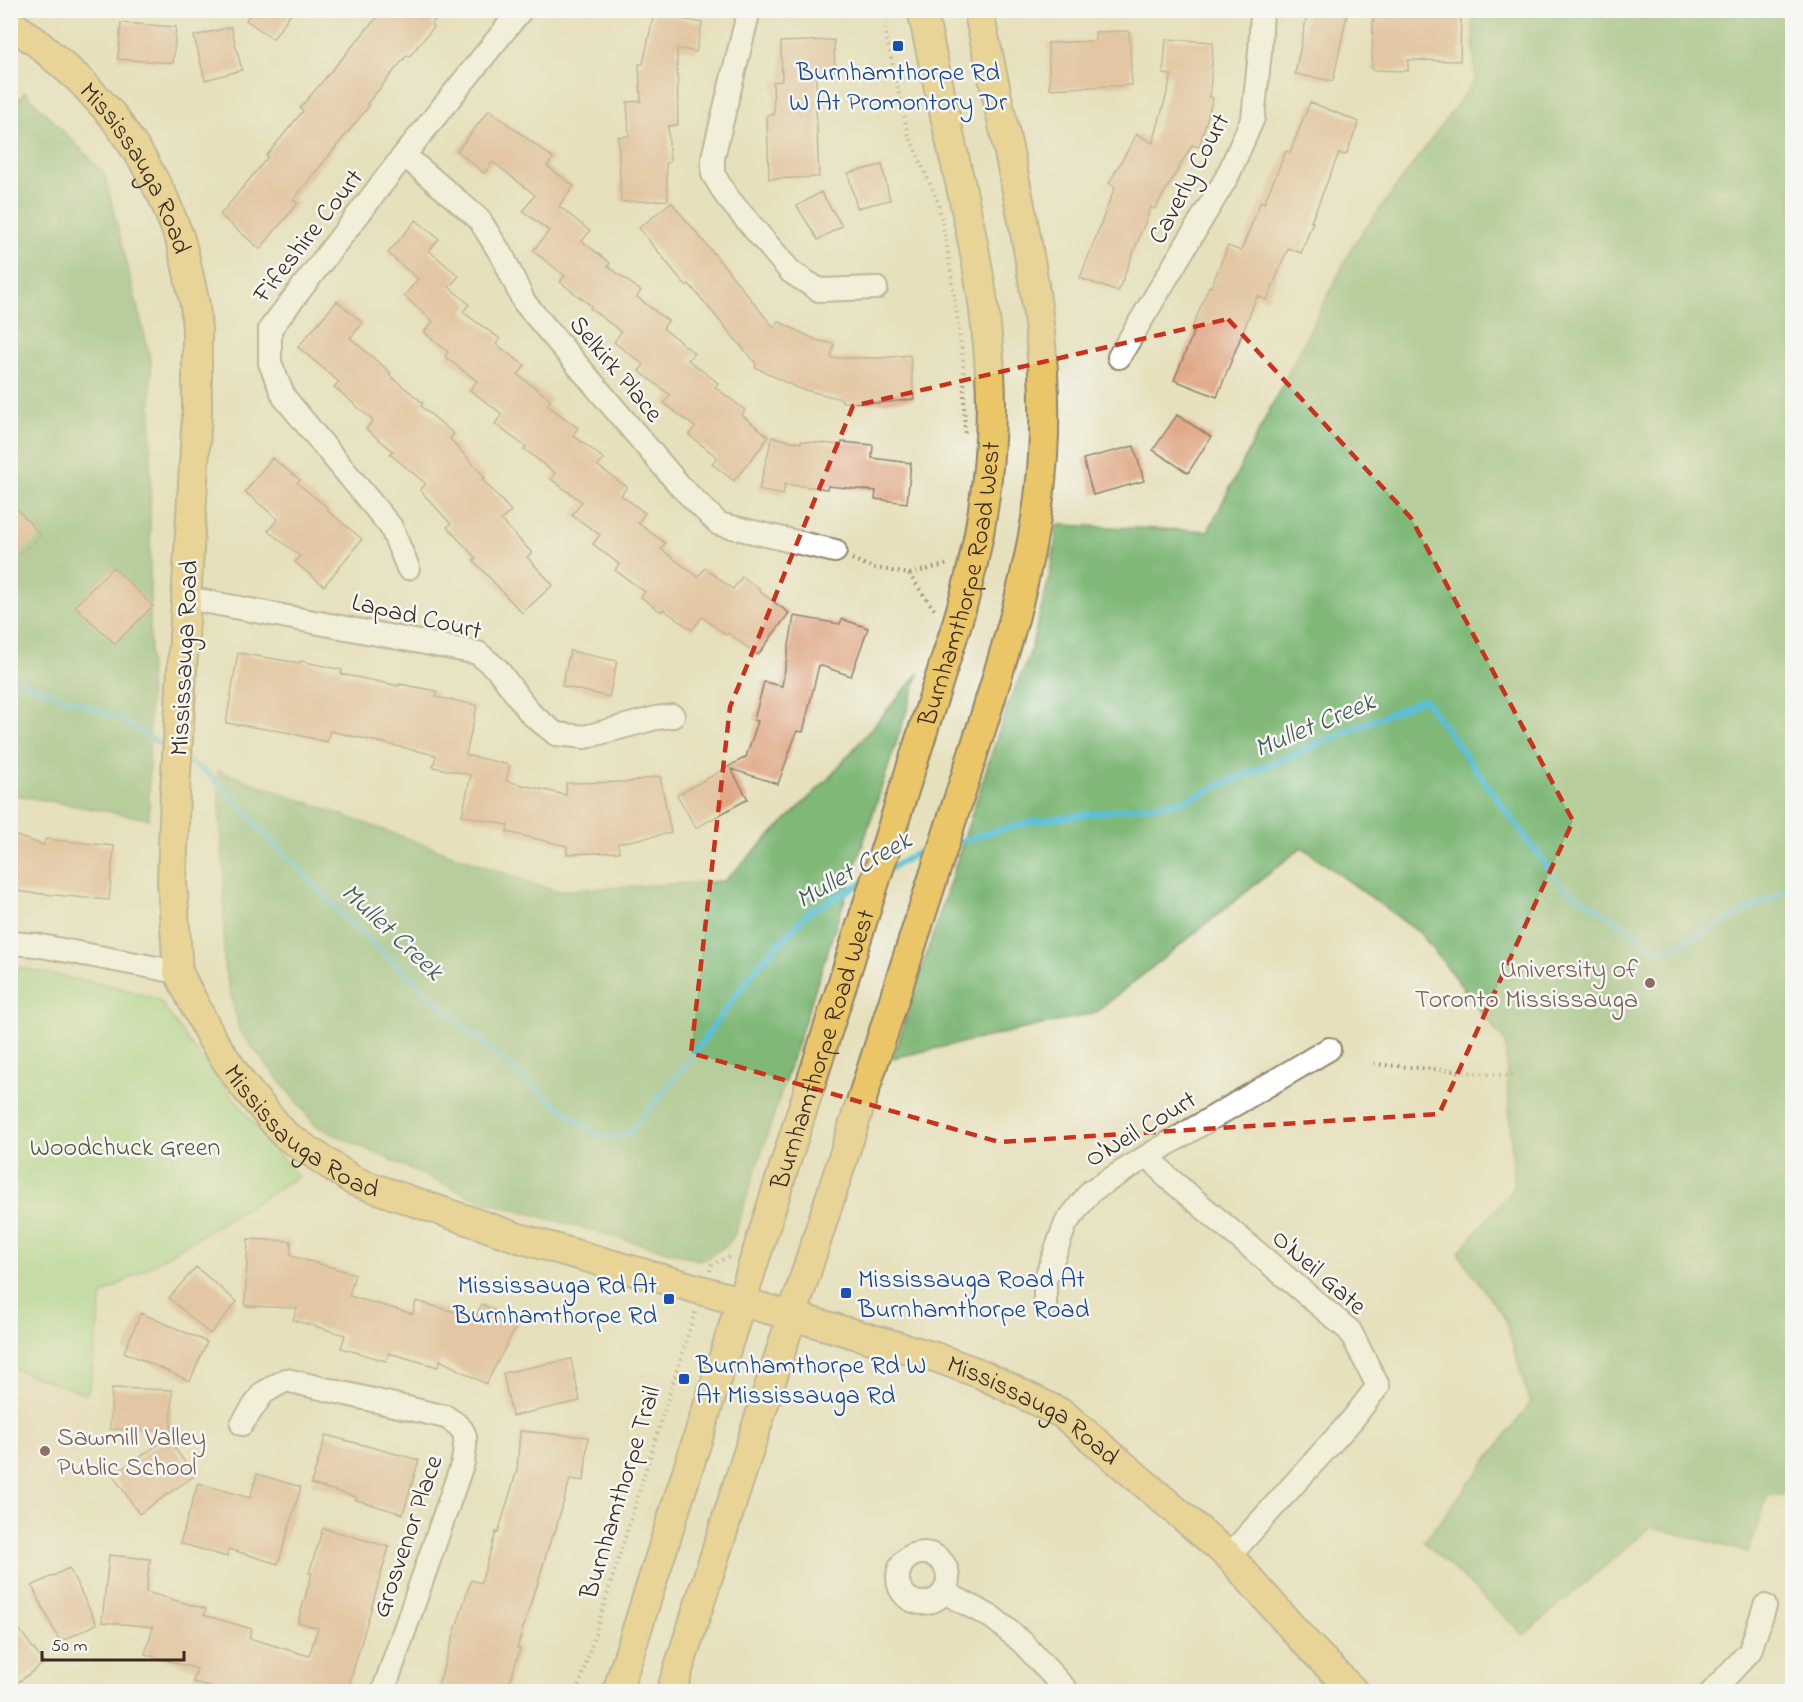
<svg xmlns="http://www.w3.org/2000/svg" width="1803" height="1702" viewBox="0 0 1803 1702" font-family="'Indie Flower',sans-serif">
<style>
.built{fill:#ebd8ba}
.green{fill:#9fd88b;stroke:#6d8154;stroke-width:1.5}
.forest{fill:#7fb877;stroke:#5d714a;stroke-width:1.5}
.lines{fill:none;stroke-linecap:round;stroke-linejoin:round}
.stream{stroke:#5ac0d8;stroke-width:6}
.building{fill:#e0a785}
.minor-casing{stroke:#90856d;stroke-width:26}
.major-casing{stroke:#90856d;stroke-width:32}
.path{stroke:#90856d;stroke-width:4;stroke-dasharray:1.5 4.5;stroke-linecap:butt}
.minor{stroke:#fff;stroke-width:22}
.major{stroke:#eac669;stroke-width:28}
.marked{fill:none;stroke:#c8321e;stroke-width:4.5;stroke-dasharray:12 8;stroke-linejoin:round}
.transit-dot{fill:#1a4fb4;stroke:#f6f6f2;stroke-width:2}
.education-dot{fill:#8d6e63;stroke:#f6f6f2;stroke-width:2}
.labels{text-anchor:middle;stroke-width:5;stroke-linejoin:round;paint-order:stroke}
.transit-label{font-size:26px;fill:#164399;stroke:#f6f6f2;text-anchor:start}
.street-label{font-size:26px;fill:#3b2a1e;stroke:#f6f6f2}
.education-label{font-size:26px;fill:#785e54;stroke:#f6f6f2;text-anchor:end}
.park-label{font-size:26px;fill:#545639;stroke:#f6f6f2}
.water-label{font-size:27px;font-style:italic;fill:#445756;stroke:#f6f6f2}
</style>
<rect width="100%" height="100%" fill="#f6f6f2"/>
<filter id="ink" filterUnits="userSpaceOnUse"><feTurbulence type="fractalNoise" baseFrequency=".0167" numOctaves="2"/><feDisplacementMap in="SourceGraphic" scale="12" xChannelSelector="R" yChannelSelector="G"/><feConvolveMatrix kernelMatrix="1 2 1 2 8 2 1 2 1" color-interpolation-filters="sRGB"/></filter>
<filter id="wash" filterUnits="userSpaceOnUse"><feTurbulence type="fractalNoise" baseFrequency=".008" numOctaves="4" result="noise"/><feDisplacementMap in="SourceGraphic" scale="24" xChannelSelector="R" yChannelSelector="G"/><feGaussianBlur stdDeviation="1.35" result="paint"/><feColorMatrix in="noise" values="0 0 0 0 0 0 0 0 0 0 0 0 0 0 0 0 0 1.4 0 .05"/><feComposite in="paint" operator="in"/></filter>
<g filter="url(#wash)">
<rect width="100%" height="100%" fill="#e6e0bc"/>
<path class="built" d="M11,1368L86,1394L75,1508L11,1573Z"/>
<path class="green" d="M11,966L120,988L159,1000L190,1044L297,1177L102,1295L90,1384L86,1394L11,1368Z"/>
<path class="forest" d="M1472,11H1792V1492L1767,1496L1749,1552L1651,1527L1524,1635L1424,1542L1530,1404L1505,1319L1458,1253L1514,1188L1505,1042L1421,934L1302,847L1095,1013L893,1058L1006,709L1029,656L1049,579L1058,525L1208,531L1354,244L1475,80Z
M25,92L104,173L151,361L149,819L11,794L10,111Z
M919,673L734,1236L728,1244L703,1261L476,1199L316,1126L240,1032L224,967V875L217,770L554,891L724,881L828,779Z"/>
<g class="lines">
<path class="stream" d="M10,324L14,330L10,357
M10,678L118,718L168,749
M184,759L210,775L346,919L453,1017L548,1099L603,1138L629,1133L675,1079L757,967L809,912L864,882
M952,843L1031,822L1184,801L1424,699L1560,884L1663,952L1792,888
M889,869L921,851L934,848"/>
</g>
<g id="blocks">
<path class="building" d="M252,10H293L273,39L246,20Z
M383,10H443L431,25L434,27L409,57L407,55L367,104L369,106L293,200L298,203L260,249L220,215L268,157L266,156L303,111L300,108Z
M1308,10H1348L1333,81L1295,74Z
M654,13L702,23L696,52L677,48L678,125L668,126L670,162L666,163L668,200L621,202L618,137L629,136L627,102L641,101L639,64H643Z
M1414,13L1461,14L1460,61L1408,60V71L1372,70L1373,15L1414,16Z
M121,23L176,27L173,63L118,59Z
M231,27L242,70L205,80L194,36Z
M1129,31L1132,85L1050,89L1048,43L1095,41V32Z
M1166,39L1213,42L1210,97L1213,98L1199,147L1192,145L1155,209L1151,207L1118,292L1080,278L1115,187L1109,183L1137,134L1153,143L1172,75L1163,74Z
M834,40L835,72L816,74L817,107H816L819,177L769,179L767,115H774L773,82L782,81L781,42Z
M1310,102L1359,122L1346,155L1339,153L1311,222H1313L1301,253L1288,248L1267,300L1257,296L1217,397L1174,380L1195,329L1192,328L1209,286L1211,287L1228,246L1241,251L1261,201L1264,203L1286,151L1290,152Z
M489,110L553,158L547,166L574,186L559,206L590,231L582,241L610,263L608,266L641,291L637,297L668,321L663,328L694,353L688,360L718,383L715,387L745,410L742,415L769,437L734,481L712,464L717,457L689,435L695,427L664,403L670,395L639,371L644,365L614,342L621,332L590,308L591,306L560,282L565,276L533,251L549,231L523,211L535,195L493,162L484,173L457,151Z
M882,165L890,200L857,208L848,173Z
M821,192L842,226L818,240L797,206Z
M671,202L725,267L774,328L778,321L816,340L834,344L831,358H880L910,355L914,399L880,403L842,402V399L797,388L755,367L756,364L689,284L686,286L639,228Z
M416,220L439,239L429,251L459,276L449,287L469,304L463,312L500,339L496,344L525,366L518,375L551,400L547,405L578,428L573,435L604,459L598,466L627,487L621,495L645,513L638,523L665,543L661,549L698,577L705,568L733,589L742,577L760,589L759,591L789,613L758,655L728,633L726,635L702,617L692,630L663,609L661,612L641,597L645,592L615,570L619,564L593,544L600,535L572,515L582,502L551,479L555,473L524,449L526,447L495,424L502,414L470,390L477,381L445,357L448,352L424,332L433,321L404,296L418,279L388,253Z
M337,301L363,323L350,338L391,373L389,375L423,403L421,406L454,434L450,439L485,477L482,479L511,511L501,520L532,553L527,557L553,585L522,613L473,560L476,558L447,527L451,524L420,490L426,484L390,454L393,451L366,429L373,420L334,387L339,382L298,347Z
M1177,415L1211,437L1188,473L1153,450Z
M772,437L801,443V441L841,445L842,442L873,445L872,458L911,463L907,503L875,499L876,491L828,486L827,489L785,484L783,495L759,490Z
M1134,446L1144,481L1093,495L1083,459Z
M272,458L300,480L297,483L328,508L327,510L362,539L324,586L295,562L300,556L268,531L278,519L245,492Z
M10,501L41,536L10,562Z
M113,567L153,606L115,644L75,606Z
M794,616L840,624L842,619L868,628L851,676L819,665L803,732L797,731L778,784L731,769L748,799L696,828L677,795L746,757L758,721L754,720L764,682L782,686Z
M570,651L617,661L609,697L562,686Z
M238,653L300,663L301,661L342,670L341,674L399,686V684L437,691L436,697L477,705L466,755L510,765L506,781L566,795V783L628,782L660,776L671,833L618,843L619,852L567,854V846L507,832L508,825L462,815L471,775L433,767L436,755L330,731L327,742L286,732L226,723Z
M10,834L44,845L45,839L114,846L109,900L22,892L10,888Z
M248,1239L291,1241V1256L355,1274L349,1296L413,1314L416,1301L475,1318L482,1304L518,1323L486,1384L440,1360L438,1367L389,1353L386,1361L341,1348L345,1335L293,1320L297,1308L245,1306Z
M196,1267L237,1302L210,1334L169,1298Z
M141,1313L207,1342L190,1381L124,1352Z
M571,1359L580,1401L512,1416L503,1373Z
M112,1388L172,1390L171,1431L110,1429Z
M520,1431L588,1437L584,1481L570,1479L554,1535H552L536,1589H535L517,1648L520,1649L507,1692H436L471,1580L481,1583L496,1532L498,1533L517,1470Z
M326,1435L419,1460L403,1514L356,1500V1497L311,1484Z
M168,1438L194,1476L139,1514L113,1475Z
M257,1474L301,1487L278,1564L229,1549L227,1557L180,1543L198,1483L250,1498Z
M323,1528L389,1547L347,1692H225L193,1682L197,1669L145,1654L153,1627L102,1622L109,1555L150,1559L146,1592L206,1609L204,1615L252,1629L249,1638L309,1656L318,1628L298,1622L312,1573H309Z
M69,1568L97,1624L60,1642L32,1586Z
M10,1617L44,1663L10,1688Z"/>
</g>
</g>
<g filter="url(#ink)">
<use href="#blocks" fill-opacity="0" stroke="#90856d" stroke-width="1.5"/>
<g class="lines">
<g class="minor-casing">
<path id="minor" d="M749,10L713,157V174L727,197L791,272L819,290L876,288
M404,155L479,219L504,259L524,302L680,486L719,524L835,551
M1119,357L1227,177L1253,118L1260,52L1262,10
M408,568L391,527L284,397L270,363V329L404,155L521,10
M187,598L478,653L498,670L531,714L556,734L585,737L656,718L673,716
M10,943L36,945L178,972
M1149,1155L1166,1176L1350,1331L1378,1386L1352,1420L1229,1556
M1045,1307V1280L1066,1223L1091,1191L1149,1155L1329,1049
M242,1424L263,1393L286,1380L446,1417C470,1431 466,1437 463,1462L383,1692
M898 1578a25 25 0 1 1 50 0a25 25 0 1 1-50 0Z
M944,1592L993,1618L1022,1642L1068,1692
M1712,1692L1750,1651L1765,1606"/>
</g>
<g class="major-casing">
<g id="major">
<path id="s1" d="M10,23L36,42L80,80L113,116L143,160L164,199L180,239L186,263L195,305L197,330V413L175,791L172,881L178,972L212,1039L243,1085L285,1135L354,1181L519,1238L935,1357L981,1374L1063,1414L1229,1556L1304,1641L1354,1692"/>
<path id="s2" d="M617,1692L955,630C978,557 991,480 991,403C990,316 972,232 952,148C942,102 932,56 922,10"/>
<path d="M671,1692L983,723C1006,649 1029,575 1039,498C1055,377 1032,257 1006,139C997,96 988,53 978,10"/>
</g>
</g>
<path class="path" d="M886,10V36L908,133L938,202L947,246L963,359L965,437
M852,559L871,567L909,574L949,564
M909,574L936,612
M1374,1064L1513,1076
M710,1271L712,1264L732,1256
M577,1692L695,1312"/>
<use href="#minor" class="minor"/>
<use href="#major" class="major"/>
</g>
</g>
<path d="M0 0H1803V1702H0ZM1228,319L1411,518L1573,821L1439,1114L999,1142L691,1053L730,707L853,406Z" fill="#e6e0bc" fill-opacity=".55" fill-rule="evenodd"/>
<path class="marked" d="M1228,319L1411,518L1573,821L1439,1114L999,1142L691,1053L730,707L853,406Z"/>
<g class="transit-dot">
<rect x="892" y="40" width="12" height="12" rx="3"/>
<rect x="840" y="1287" width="12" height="12" rx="3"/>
<rect x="663" y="1293" width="12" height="12" rx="3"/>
<rect x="678" y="1373" width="12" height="12" rx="3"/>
</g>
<g class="education-dot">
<circle cx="1650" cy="983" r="6"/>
<circle cx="45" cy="1451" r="6"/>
</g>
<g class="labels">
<g class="transit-label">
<text x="898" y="80" text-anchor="middle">Burnhamthorpe Rd<tspan x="898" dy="30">W At Promontory Dr</tspan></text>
<text x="858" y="1287">Mississauga Road At<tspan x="858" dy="30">Burnhamthorpe Road</tspan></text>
<text x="657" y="1293" text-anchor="end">Mississauga Rd At<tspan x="657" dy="30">Burnhamthorpe Rd</tspan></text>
<text x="696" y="1373">Burnhamthorpe Rd W<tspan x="696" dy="30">At Mississauga Rd</tspan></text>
</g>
<g class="street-label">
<text dy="9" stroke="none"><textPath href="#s1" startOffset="196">Mississauga Road</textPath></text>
<text transform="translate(1188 178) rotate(-62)" y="9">Caverly Court</text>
<text transform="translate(307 235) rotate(-52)" y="9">Fifeshire Court</text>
<text transform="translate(617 368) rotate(50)" y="9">Selkirk Place</text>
<text dy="9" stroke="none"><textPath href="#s2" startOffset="1161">Burnhamthorpe Road West</textPath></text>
<text transform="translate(417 615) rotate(13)" y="9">Lapad Court</text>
<text transform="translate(183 658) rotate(-87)" y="9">Mississauga Road</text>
<text dy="9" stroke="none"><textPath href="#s2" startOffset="675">Burnhamthorpe Road West</textPath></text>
<text dy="9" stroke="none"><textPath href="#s1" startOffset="1222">Mississauga Road</textPath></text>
<text transform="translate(1140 1128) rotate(-31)" y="9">O'Neil Court</text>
<text transform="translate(1320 1271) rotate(41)" y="9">O'Neil Gate</text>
<text dy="9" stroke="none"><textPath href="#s1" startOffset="2014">Mississauga Road</textPath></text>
<text transform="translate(619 1492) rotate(-73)" y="9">Burnhamthorpe Trail</text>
<text transform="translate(406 1536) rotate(-71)" y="9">Grosvenor Place</text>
</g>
<g class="education-label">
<text x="1638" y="977">University of<tspan x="1638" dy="30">Toronto Mississauga</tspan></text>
<text x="57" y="1445" text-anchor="start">Sawmill Valley<tspan x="57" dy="30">Public School</tspan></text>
</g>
<g class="park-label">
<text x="125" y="1155">Woodchuck Green</text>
</g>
<g class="water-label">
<text transform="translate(1314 724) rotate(-23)" y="9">Mullet Creek</text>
<text transform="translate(853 869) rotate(-30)" y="9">Mullet Creek</text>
<text transform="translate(393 931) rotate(43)" y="9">Mullet Creek</text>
</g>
</g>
<rect width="1803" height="1702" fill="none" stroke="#f6f6f2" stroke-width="36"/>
<path d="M42 1651v9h142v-9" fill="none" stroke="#3b2a1e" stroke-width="3"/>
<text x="51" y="1651" font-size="18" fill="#3b2a1e" stroke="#f6f6f2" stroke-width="4.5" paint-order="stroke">50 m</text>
</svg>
